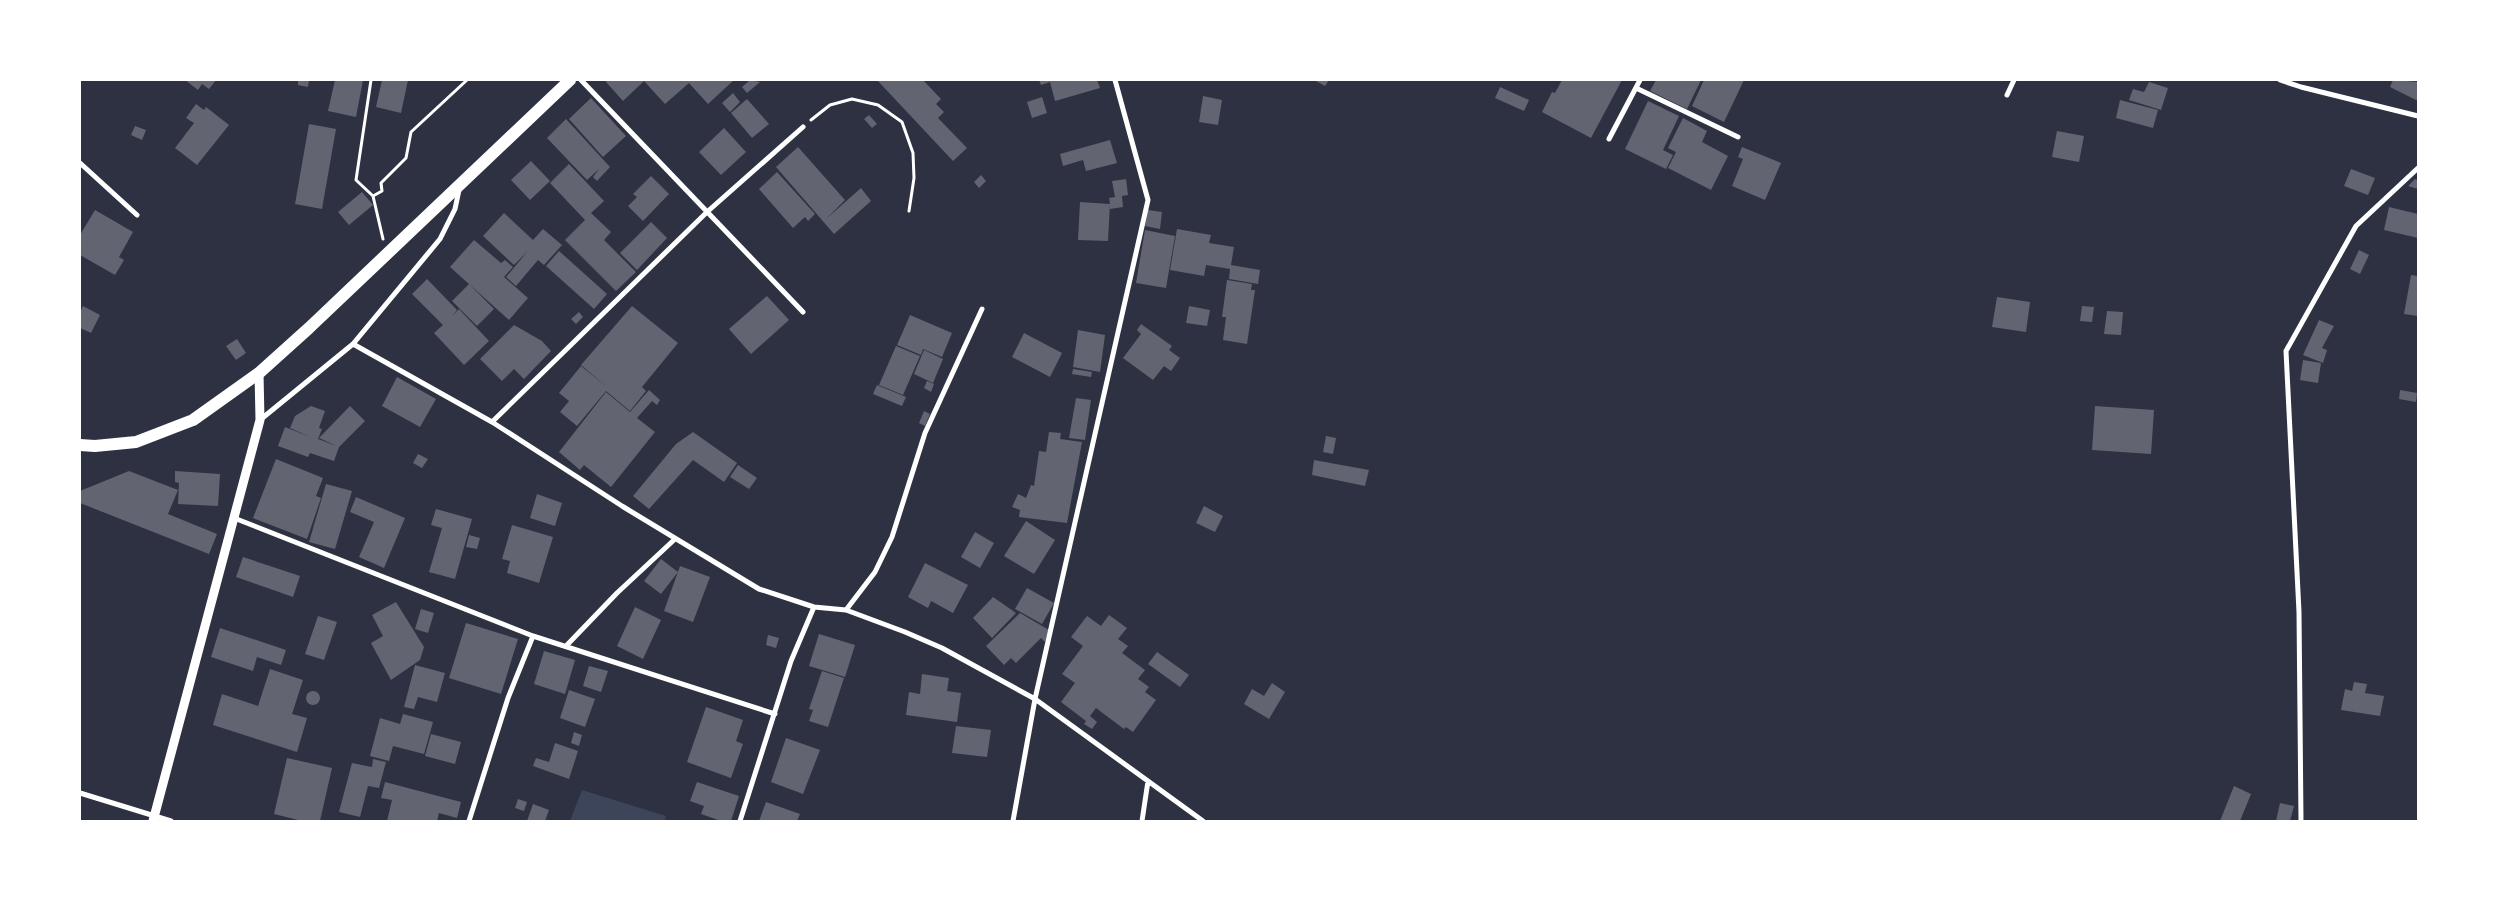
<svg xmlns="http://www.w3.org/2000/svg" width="2498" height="901" viewBox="0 0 2498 901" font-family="Ubuntu,sans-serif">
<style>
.green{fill:#3c4559}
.building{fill:#626471}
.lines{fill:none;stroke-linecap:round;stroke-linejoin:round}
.path{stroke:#fff;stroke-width:3}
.minor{stroke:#fff;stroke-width:5}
.tertiary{stroke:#fff;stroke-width:9}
.primary{stroke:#fff;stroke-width:12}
</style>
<rect width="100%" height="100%" fill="#2d3142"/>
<path class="green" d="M582,790L666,816L665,821H570Z"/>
<path class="building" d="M185,80H216L209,89L202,84L198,90Z
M298,80H309L308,87L298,85Z
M335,80H363L356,117L328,111Z
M382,80H408L401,113L376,107Z
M607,80H734L708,104L689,83L665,104L644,81L623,101L606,82Z
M750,80L760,82L747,93L742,87Z
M877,80H923L941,99L936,104L944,112L938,118L967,148L953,161Z
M1039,80H1097L1100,88L1055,101L1050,82L1041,85Z
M1314,80H1329L1325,86Z
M1562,80H1622L1591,138L1542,112L1552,92L1555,93Z
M1656,80H1701L1687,109L1650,91Z
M1704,80H1744L1724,122L1692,106Z
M2393,80L2418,82V101L2390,87Z
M2149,82L2168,88L2161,110L2129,100L2133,89L2144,92Z
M1500,87L1529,100L1524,111L1495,98Z
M733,93L740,102L730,112L722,103Z
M1203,96L1222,100L1218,125L1199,122Z
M1042,97L1047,113L1032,118L1027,102Z
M591,98L626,136L603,157L569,119Z
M747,99L769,124L752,138L731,113Z
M2120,100L2158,110L2153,128L2116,118Z
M1648,101L1679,116L1663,150L1673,155L1666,169L1625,149Z
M196,104L204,110L206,107L229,125L197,165L175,148L194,123L186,118Z
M869,115L877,124L872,128L864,119Z
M1683,118L1707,131L1702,142L1728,156L1711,190L1668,168L1676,152L1668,148Z
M566,119L610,167L597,181L593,177L599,169L587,180L547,138Z
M309,124L336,129L322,209L295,204Z
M135,126L146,130L142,140L131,135Z
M724,128L746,152L721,175L699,152Z
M2057,131L2084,136L2079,162L2052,157Z
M1110,140L1117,163L1086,171L1083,160L1063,166L1060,154Z
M798,147L845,200L826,219L861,188L871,201L834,234L776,167Z
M1742,147L1781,163L1765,200L1732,186L1743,159L1738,157Z
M531,161L550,181L530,200L511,180Z
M569,164L604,201L591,213L611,232L604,240L636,272L616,291L565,240L585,220L550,183Z
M2351,169L2375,178L2368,195L2344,186Z
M777,172L815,214L808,221L805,217L793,228L759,189Z
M981,175L986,181L979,188L974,182Z
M651,176L669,194L643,221L628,206L637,197L633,194Z
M1126,179L1128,195L1122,196L1123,207L1110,209V204L1108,241L1078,240L1080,202L1110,204L1109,198L1115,197L1112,181Z
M2415,179L2418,180V189L2408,186Z
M362,192L373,205L349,225L338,212Z
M2389,207L2418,214V238L2384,230Z
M95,210L133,232L119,257L124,260L115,275L80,255V235Z
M1148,210L1162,212L1160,229L1145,226Z
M504,213L533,240L543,229L562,245L544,265L538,260L516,286L506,277L528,251L514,265L483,236Z
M651,222L667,238L637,270L620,253Z
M1177,229L1211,235L1209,243L1234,247L1231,265L1260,270L1258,284L1229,279L1230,269L1206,265L1204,276L1170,270Z
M1145,230L1175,236L1166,288L1136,283Z
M474,240L501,263L505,260L513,267L504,277L528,298L509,320L450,267Z
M2359,250L2369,255L2360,274L2350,269Z
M559,251L607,294L594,309L546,266Z
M2411,275L2418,276V316L2404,314Z
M427,279L457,310L452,316L459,309L489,341L464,365L434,333L443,325L412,294Z
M1227,280L1252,284L1251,290H1255L1247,344L1223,340L1226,317H1222Z
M469,284L494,309L477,326L452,301Z
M767,296L789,320L751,354L729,329Z
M1997,297L2030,302L2026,332L1992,327Z
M83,306L100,315L91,333L80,328V312Z
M632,306L678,343L642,387L646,391L630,411L606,391L577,426L560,412L569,401L559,393L581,366L608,388L581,365Z
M1189,306L1210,310L1207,326L1186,323Z
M2082,306L2094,307L2092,322L2080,321Z
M2107,311L2123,312L2121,335L2104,334Z
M579,312L583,317L576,324L571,319Z
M910,315L952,333L942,357L923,349L921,355L897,345Z
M2319,320L2334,326L2322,348L2327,350L2323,363L2303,355Z
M1141,324L1172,346L1169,350L1180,358L1171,371L1164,366L1153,380L1123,358L1141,334L1137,330Z
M514,325L542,341L551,351L524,379L514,369L502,381L480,359Z
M1078,330L1105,335L1100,372L1073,367Z
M1024,333L1062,353L1050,377L1012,357Z
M237,339L246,353L236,360L226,346Z
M896,346L920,356L903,395L879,385Z
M924,350L943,359L933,383L914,374Z
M2303,360L2321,363L2318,383L2300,380Z
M1073,369L1092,372L1091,377L1072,374Z
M397,377L436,399L420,427L382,406Z
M927,381L934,384L931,392L924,388Z
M877,385L906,397L902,406L873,394Z
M649,390L660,400L657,405L652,401L637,418L655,432L611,487L584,465L580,470L559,452L606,392L630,412Z
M2400,390L2417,393L2416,402L2399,399Z
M1076,398L1091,400L1085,440L1069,438Z
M311,406L325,411L319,428L322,429L318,439L337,446L319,438L350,406L365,421L339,447L334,461L310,453L308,457L278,446L285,427L310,437L290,428L295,416Z
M2095,406L2154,410L2151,454L2092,450Z
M924,411L930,414L925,426L919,423Z
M693,432L737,463L724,482L693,460L649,509L633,496L676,444Z
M1049,432L1061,433L1060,439L1082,442L1067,523L1019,517L1020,510L1012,507L1018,494L1026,498L1031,485L1034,486L1039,451L1046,452Z
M1326,436L1336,438L1333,454L1323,452Z
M418,454L428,459L422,468L413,463Z
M276,459L323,478L316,496L321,498L307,539L253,518Z
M1314,460L1369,470L1365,486L1312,475Z
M738,465L757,478L749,489L730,477Z
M129,471L178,490L168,514L217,534L209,554L80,503V491Z
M175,471L220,474L218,506L178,504L179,483L175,482Z
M326,484L352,491L335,549L309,542Z
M537,494L562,503L555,526L530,518Z
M356,497L405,518L384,568L359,557L374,522L350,512Z
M1204,506L1223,516L1215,532L1196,523Z
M436,509L472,519L455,579L429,572L442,528L431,525Z
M1026,521L1055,540L1034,574L1004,556Z
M512,525L553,537L539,583L507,573L510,561L502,559Z
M975,532L994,543L980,568L961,557Z
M469,535L480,538L477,549L466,547Z
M243,557L300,576L293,597L236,577Z
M661,559L678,572L661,594L644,581Z
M925,563L968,585L953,613L931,601L928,608L908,597Z
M680,566L710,577L693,622L664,611Z
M1027,588L1054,603L1042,624L1015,609Z
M993,597L1016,613L992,638L973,618Z
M396,602L424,647L420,660L391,680L371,643L383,636L372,615Z
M635,607L661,620L643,659L617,646Z
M421,609L434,613L428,633L415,629Z
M1020,613L1049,630L1045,642L1041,638L1016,663L1011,658L1004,665L986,646Z
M1109,615L1127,628L1118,639L1128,646L1122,653L1145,670L1138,679L1149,687L1145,692L1156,700L1133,732L1126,727L1124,729L1096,708L1090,716L1097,722L1092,729L1084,724L1086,721L1061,702L1075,683L1062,674L1083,646L1071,637L1087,616L1101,626Z
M318,616L337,622L324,660L305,654Z
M466,623L518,639L501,694L449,678Z
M220,628L286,650L281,665L257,657L253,671L211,657Z
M819,634L855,645L845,677L809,666Z
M768,635L779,638L776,648L766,645Z
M544,651L575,660L565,694L534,684Z
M1157,652L1189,675L1180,687L1148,664Z
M415,665L445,673L437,702L418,697L414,709L404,707Z
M589,666L608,671L601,692L583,686Z
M270,669L303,680L292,714L307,718L297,752L213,725L222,694L258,706Z
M822,671L844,678L828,727L809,721L813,710L809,709Z
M922,674L949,678L947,691L961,693L957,722L906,715L909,692L920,694Z
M2354,682L2367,684L2365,693L2384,696L2380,716L2341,710L2345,689L2352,691Z
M1272,683L1285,692L1269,719L1244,704L1252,689L1264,696Z
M569,690L595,699L585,727L560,718Z
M306 698a7 7 0 1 1 14 0a7 7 0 1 1-14 0Z
M706,707L743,720L736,741L743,744L731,778L687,762Z
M403,714L433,722L424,754L393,746L389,761L370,756L380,718L400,724Z
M956,726L991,730L987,757L952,753Z
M574,732L582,735L579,746L571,743Z
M431,734L461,742L455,764L425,756Z
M786,738L820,750L803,794L771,782Z
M555,743L578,751L569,779L533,766L536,758L549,762Z
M287,758L332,768L320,821H302L274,814Z
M373,759L386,762L379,788L368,786L360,817L339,812L352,763L372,767Z
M385,782L461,802L457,818L439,813L437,821H387L392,800L381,798Z
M697,782L739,796L731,821H721L701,814L704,806L690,801Z
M2234,786L2251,794L2240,821H2220Z
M518,799L527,802L524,811L515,808Z
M766,802L800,814L797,821H759Z
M2280,803L2294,806L2290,821H2276Z
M533,804L549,810L545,821H527Z"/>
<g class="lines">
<path class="path" d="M371,80L356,180L373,196L383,239
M811,120L830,105L852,99L878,105L902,122L913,153L914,178L909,211
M373,196L382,191L381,183L406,158L411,132L467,80"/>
<path class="minor" d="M581,80L803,312
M2280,80L2301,87L2418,116
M1636,88L1738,137
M2007,95L2014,80
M1609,139L1640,80
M80,163L137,215
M353,344L492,422L622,506L759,589L814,607L846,610L905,632L942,648L1035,699L1203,821
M260,420L353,344L440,239L455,209L459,190
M492,422L707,212L803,127
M234,518L533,636L775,714
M846,610L875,572L892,537L925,433L982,309
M567,645L617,593L675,539
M80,793L171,821
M469,821L508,698L533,636
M740,821L791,661L814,607
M1013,821L1035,699L1148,200L1115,80
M1142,821L1148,781
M2301,821L2299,612L2286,351L2356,226L2418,168"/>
<path class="tertiary" d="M153,821L260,420L259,373"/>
<path class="primary" d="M80,445L95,446L136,442L193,420L259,373L309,328L570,80"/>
</g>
<rect width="2498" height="901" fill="none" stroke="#ffffff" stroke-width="162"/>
</svg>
